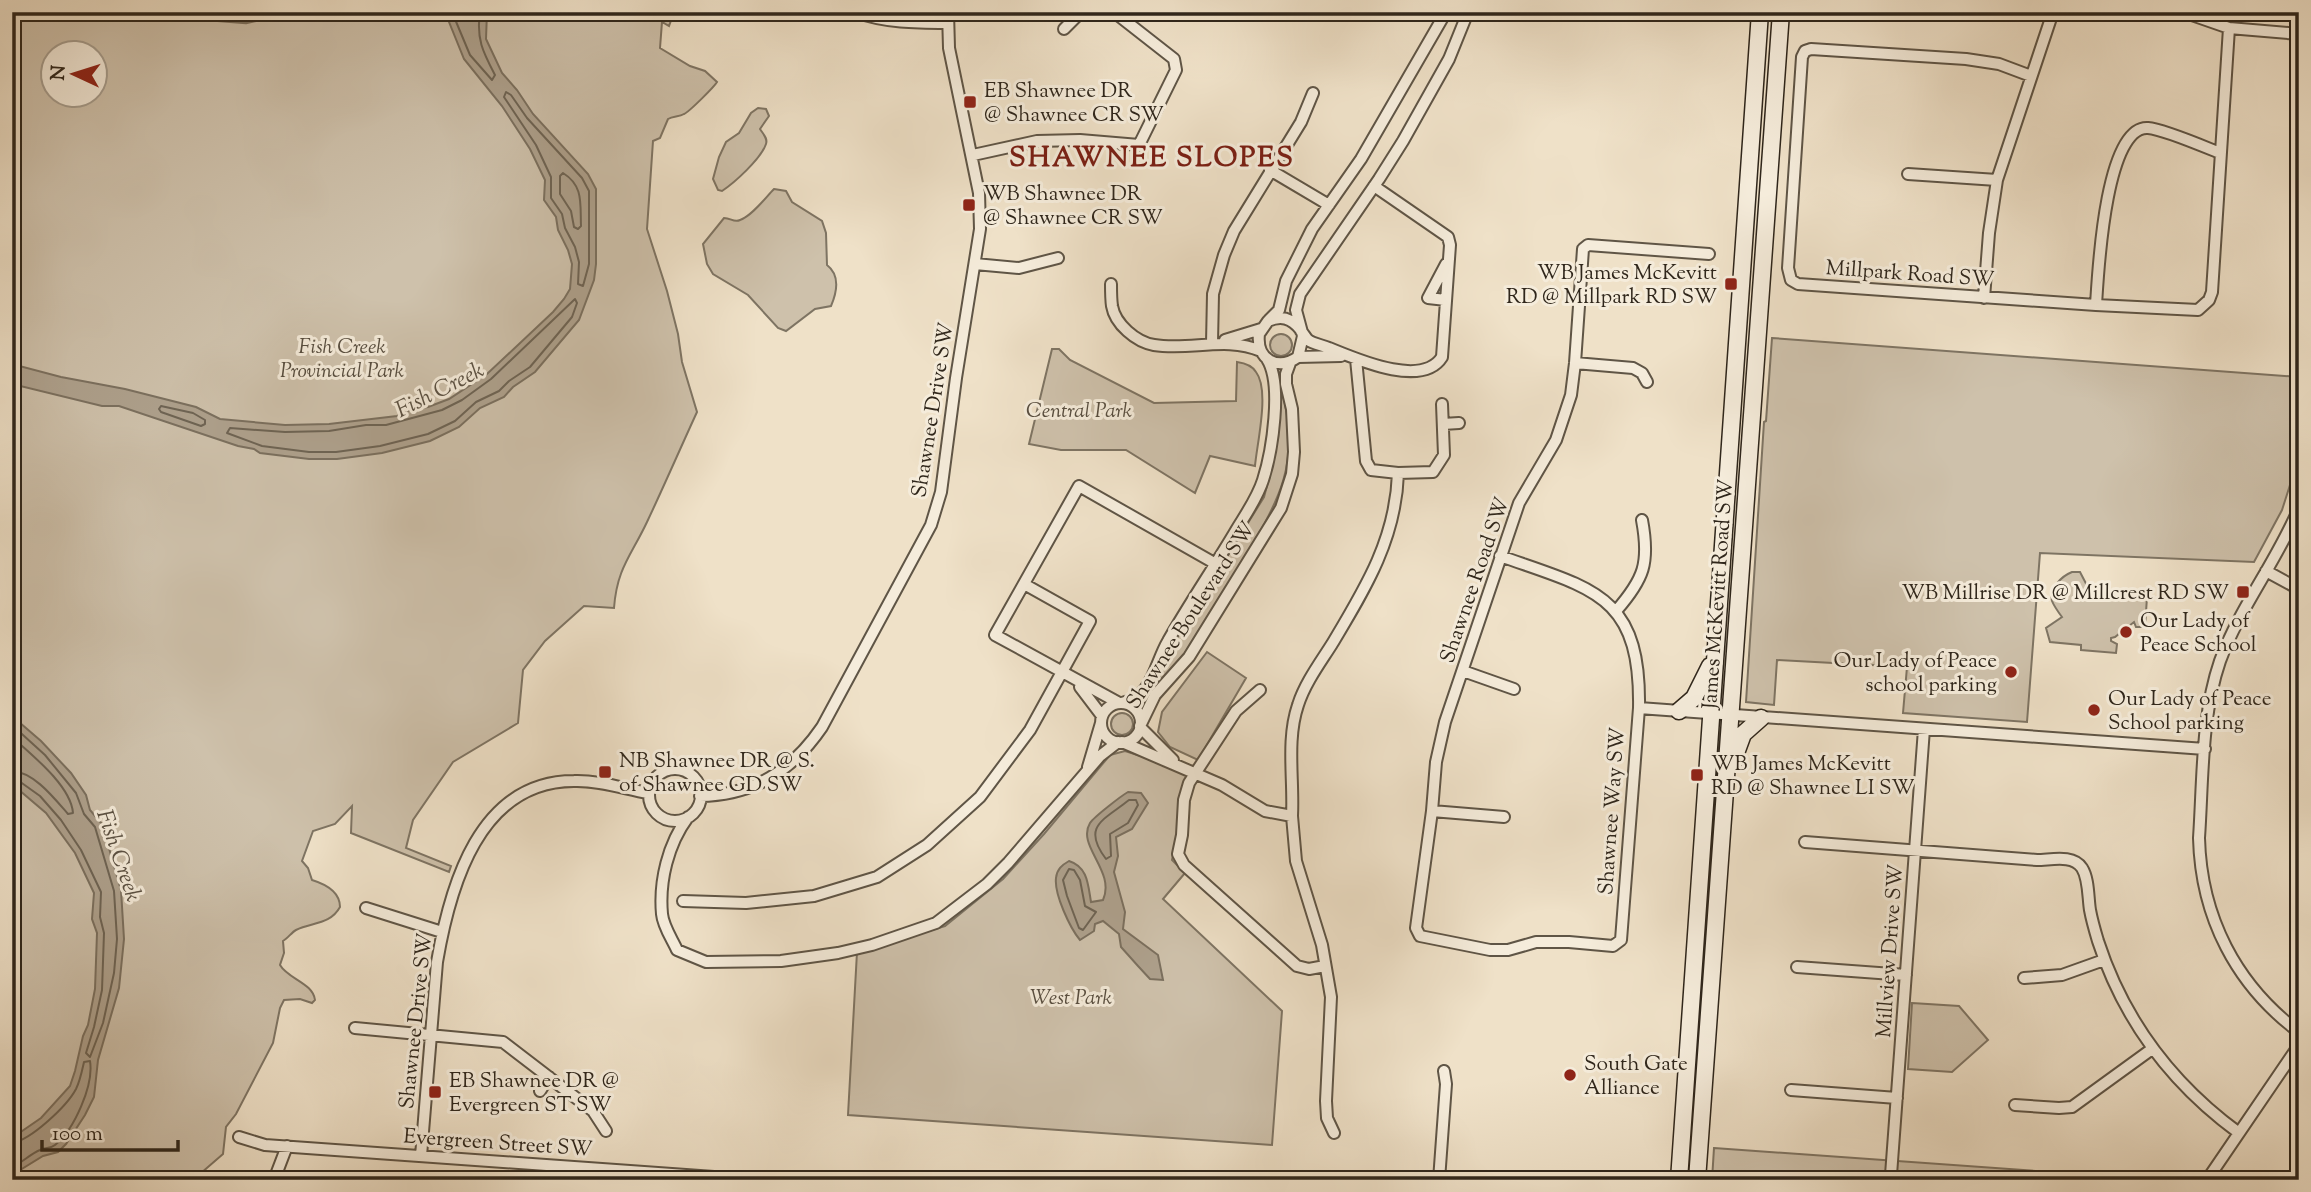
<svg xmlns="http://www.w3.org/2000/svg" width="2311" height="1192" viewBox="0 0 2311 1192" font-family="'Sorts Mill Goudy',serif">
<style>
.green{fill:#cec1ab;stroke:#7e7463;stroke-width:2;fill-rule:evenodd}
.water{fill:#aea18d;stroke:#7b705f;stroke-width:2}
.lines{fill:none;stroke-linecap:round;stroke-linejoin:round}
.shore{stroke:#6e6454;stroke-width:2}
.stream{stroke:#7b705f;stroke-width:2.5}
.minor-casing{stroke:#5f5546;stroke-width:14}
.secondary-casing{stroke:#2f261b;stroke-width:19}
.minor{stroke:#f5ecdb;stroke-width:10}
.secondary{stroke:#f5ecdb;stroke-width:16}
.poi-dot{fill:#8f2418;stroke:#f5ecdb;stroke-width:2.5}
.labels{text-anchor:middle;stroke-width:6;stroke-linejoin:round;paint-order:stroke}
.poi-label{font-size:21px;fill:#2f261b;stroke:#f5ecdb;text-anchor:start}
.street-label{font-size:21px;fill:#2f261b;stroke:#f5ecdb}
.park-label{font-size:21px;font-style:italic;fill:#574d3f;stroke:#f5ecdb}
.water-label{font-size:23px;font-style:italic;fill:#5b5143;stroke:#f5ecdb}
.district-label{font-size:28px;font-weight:bold;letter-spacing:2px;fill:#7a1f14;stroke:#f5ecdb}
</style>
<rect width="100%" height="100%" fill="#efe1c8"/>
<filter id="stains"><feTurbulence type="fractalNoise" baseFrequency=".00286" numOctaves="4"/><feColorMatrix values="0 0 0 0 .2 0 0 0 0 .09 0 0 0 0 .02 0 0 0 .5 -.17"/></filter>
<radialGradient id="worn" r=".72"><stop offset=".6" stop-color="#630" stop-opacity="0"/><stop offset="1" stop-color="#630" stop-opacity=".3"/></radialGradient>
<path class="green" d="M12,12H674L669,26L662,22L660,48L690,66L705,71L717,82C714,87 689,112 684,114C679,117 673,116 668,119L660,138L653,141L647,229L667,291L678,334L682,362L697,412C680,449 664,486 647,522C631,556 617,568 614,608L584,606L545,641L523,670L518,723L453,762L413,820L406,848L451,866L449,872L351,833L352,806L335,824L313,831L302,861L308,868L312,880C325,884 340,892 340,907C330,925 312,922 296,930C292,932 288,938 283,941L284,953L280,965C288,979 313,983 315,1000L312,1003L300,999L284,1000L280,1008L273,1043L236,1114L226,1127L223,1154L193,1180H12ZM52,52H94V94H52Z
M2229,12H2299V21L2242,18Z
M758,108L766,109L769,116L760,129C763,134 768,138 766,144C761,159 734,183 722,191L718,190L713,179L719,157L726,142L739,133L751,113Z
M774,189L786,191L792,202L822,221L826,233L827,265C840,275 837,292 831,306L815,309L786,331L778,328L748,295L713,274L707,264L703,244L724,218C731,218 734,223 740,220C752,216 766,197 774,189Z
M1270 345a11 11 0 1 1 22 0a11 11 0 1 1-22 0Z
M1772,338L2299,377L2297,463L2282,510L2254,562L2040,553L2027,722L1903,713L1907,667L1777,660L1774,705L1746,702L1764,422L1766,421Z
M1052,349H1059L1070,360L1154,403L1236,401L1237,362C1244,363 1252,365 1256,372C1270,390 1257,443 1255,466L1210,456L1195,493L1126,450H1061L1029,444Z
M1280,385C1304,462 1278,503 1239,566C1221,595 1203,624 1185,653L1170,672L1156,685L1172,646L1264,497L1274,459Z
M2072,572H2080L2093,597H2119L2120,593L2147,597L2145,627H2136L2134,622L2115,637L2111,638V641L2117,644L2116,653L2081,650V645L2050,642L2046,628L2062,617C2059,613 2054,606 2052,601C2049,588 2062,576 2072,572Z
M1207,652L1246,678L1198,760L1170,747L1158,732L1162,712Z
M1111 724a11 11 0 1 1 22 0a11 11 0 1 1-22 0Z
M1125,751L1191,772L1172,860L1185,873L1163,899L1282,1011L1272,1145L848,1115L857,952L945,926L1003,879L1044,834L1110,755Z
M1912,1003L1959,1006L1988,1040L1952,1072L1908,1069Z
M1714,1148L2121,1177L2126,1180H1712Z"/>
<path class="water" d="M445,12H487L486,39L502,73L517,90L533,114L588,174L596,189V264L594,280L579,320L535,372L513,387L504,397L480,408L459,427L430,441L382,453L337,459H309L260,453L254,449L238,446L119,406H102L12,384V364L61,377L125,389L196,407L220,419L285,425L329,424L397,416L412,409L428,407L449,399L487,374L553,312L564,299L570,289L572,264L568,250L558,230L556,217L544,200L545,180L530,149L502,106L464,59Z
M12,716L41,741L71,773L86,795L90,810L102,824L121,890L124,939L119,988L98,1060L94,1097L85,1115L66,1144L58,1152L43,1156L12,1175V1138L41,1118L70,1086L75,1071L83,1036L88,1025L95,989L97,933L92,919L94,893L75,853L46,813L12,784Z
M1128,792L1141,793L1148,803L1132,829L1116,837L1118,856L1114,872L1125,912L1123,929L1158,955L1163,980L1150,979L1138,966L1121,947L1119,934L1103,921L1095,924L1094,931L1080,940C1070,928 1054,894 1056,878C1057,869 1062,865 1069,861C1088,867 1088,885 1091,902L1103,900C1116,871 1076,846 1090,823C1094,817 1121,796 1128,792Z"/>
<g class="lines">
<path class="shore" d="M452,12L470,55L492,80L495,75C483,52 476,39 480,12
M506,92L511,95L527,118L582,178L589,191V264L583,286L578,284L579,262L575,247L565,228L562,214L551,198V177L536,145L504,97Z
M563,173C584,186 580,204 581,226L578,229L574,227L571,211L560,194V176Z
M575,299L577,303L572,317L530,367L509,381L499,391L476,402L455,421L428,434L380,446L336,452H309L262,446L227,433L230,428L285,432L329,431L366,425H386L442,410L462,400L491,379Z
M161,406L193,413L205,420V424L201,426L161,412L159,409Z
M12,725L45,755L76,793L84,814L95,827L114,891L117,939L114,973L103,1023L90,1057L86,1053L94,1027L102,990L104,933L100,917L101,892L81,850L61,820L40,796L19,781L12,779
M12,737C32,755 71,786 73,813L68,814C54,798 34,772 12,771
M1129,800H1136L1138,805L1128,823L1110,834L1111,856L1106,859C1081,826 1104,820 1129,800Z
M1069,869L1074,870L1080,880L1085,906L1096,912L1083,930L1079,928L1067,896L1063,880Z
M12,1143C31,1140 67,1106 76,1089C80,1081 82,1071 84,1062L90,1061C94,1085 74,1130 55,1145C50,1149 46,1147 40,1150C30,1154 22,1163 12,1167"/>
<path class="stream" d="M163,12L173,18L190,19
M195,19L246,23L294,12"/>
<g class="minor-casing">
<path id="minor" d="M855,12C886,23 915,23 947,23
M2183,12L2229,28L2299,34
M1064,29L1081,12
M2031,76L1999,64L1966,59L1811,49L1805,51L1802,57L1788,268L1791,280L1798,284L2096,305L2198,310L2209,300L2212,292L2229,28
M973,155L1037,141L1080,140L1139,145L1176,70L1174,59L1114,12
M1270,170L1329,205
M1908,174L1997,180
M975,264L1019,268L1058,258
M1111,284C1111,291 1111,299 1112,306C1115,324 1136,342 1154,345C1190,351 1226,336 1261,351
M1984,298L1989,233L1997,180L2053,12
M1446,300L1428,298L1446,264
M2096,305C2098,274 2105,125 2148,128C2163,129 2205,147 2220,153
M1269,320L1279,310L1286,281L1312,229L1361,159L1446,12
M1300,329C1291,318 1281,315 1268,321L1259,334C1256,360 1278,371 1298,357L1303,336L1296,310L1300,294L1379,179L1403,141L1449,59L1468,12
M1301,331C1304,334 1305,337 1308,340C1313,344 1322,345 1329,348C1354,358 1422,389 1442,357L1450,245L1448,237L1374,186
M1225,340L1261,329
M1212,343L1213,294L1224,255L1234,231L1301,122L1313,93
M1298,357L1341,356
M1356,359L1366,461L1371,470L1398,473L1433,472L1444,455L1442,404
M1575,363L1633,368L1642,373L1647,382
M1443,424L1459,423
M2299,508C2277,561 2240,607 2220,661C2201,716 2203,780 2199,838C2201,917 2236,985 2299,1032
M1500,556C1593,589 1641,594 1639,708L1621,940L1613,946L1569,942H1536L1508,950H1490L1420,936L1416,928L1432,811L1436,762L1445,722L1519,503L1556,440L1571,395L1575,363L1583,249L1588,245L1709,254
M2266,571L2299,589
M1616,611C1644,579 1650,563 1642,520
M1463,671L1514,689
M1080,687L1102,716
M1260,690L1236,711L1189,783L1184,800L1182,835L1178,854L1184,865L1297,966L1309,969L1325,966
M1119,703L995,635L1079,486L1216,564
M1122,703C1131,701 1139,697 1145,689C1155,676 1159,656 1168,641C1189,604 1213,569 1235,532C1245,515 1257,499 1263,480C1272,452 1283,384 1267,359
M1101 723a20 20 0 1 1 40 0a20 20 0 1 1-40 0Z
M1639,708L2205,749
M1140,726L1155,695L1189,657L1281,508L1292,474L1294,452L1292,409L1286,384V374L1290,363
M1140,727L1173,760
M1122,742L1222,785L1265,811L1292,816C1294,780 1286,740 1298,705C1305,683 1320,663 1332,644C1365,589 1396,539 1398,473
M1088,767L1101,723
M649 795a26 26 0 1 1 52 0a26 26 0 1 1-52 0Z
M700,796C754,795 792,771 822,727L931,525L941,492L956,378L980,229L979,193L949,48L948,12
M1432,811L1504,817
M1292,816L1296,861L1322,945L1331,997L1326,1101L1327,1118L1334,1133
M688,817C668,844 659,881 662,914C663,926 672,939 677,950L706,962L781,961L838,953L872,945L936,923L987,884L1008,863L1100,756L1118,742
M1805,842L2037,860C2051,860 2073,854 2082,868C2089,879 2088,898 2090,910C2092,921 2095,931 2098,941C2124,1021 2172,1084 2239,1133
M683,901L746,903L814,896L877,877L927,845L980,797L1030,730L1090,621L1024,584
M366,908L442,932
M1797,967L1906,975
M2024,978L2062,975L2104,960
M355,1028L503,1042L593,1111L606,1131
M1791,1090L1897,1098
M540,1091L549,1077
M2015,1105L2059,1108L2072,1107L2152,1049
M239,1137L265,1145L756,1180
M421,1156L437,962C450,886 479,781 574,781C598,780 625,789 648,793
M1891,1175L1924,729
M274,1180L287,1146
M1439,1180L1446,1084L1444,1071
M2207,1180L2299,1045"/>
</g>
<g class="secondary-casing">
<path id="secondary" d="M1679,711L1694,698L1710,666
M1732,764L1743,734L1761,718
M1679,1180L1760,12
M1697,1180L1781,12"/>
</g>
<use href="#minor" class="minor"/>
<use href="#secondary" class="secondary"/>
</g>
<g class="poi-dot">
<rect x="963" y="95" width="14" height="14" rx="3.5"/>
<rect x="962" y="198" width="14" height="14" rx="3.5"/>
<rect x="1724" y="277" width="14" height="14" rx="3.5"/>
<rect x="2236" y="585" width="14" height="14" rx="3.5"/>
<circle cx="2126" cy="632" r="7"/>
<circle cx="2011" cy="672" r="7"/>
<circle cx="2094" cy="710" r="7"/>
<rect x="598" y="765" width="14" height="14" rx="3.5"/>
<rect x="1690" y="768" width="14" height="14" rx="3.5"/>
<circle cx="1570" cy="1075" r="7"/>
<rect x="428" y="1085" width="14" height="14" rx="3.5"/>
</g>
<g class="labels">
<g class="poi-label">
<text x="984" y="97">EB Shawnee DR<tspan x="984" dy="24">@ Shawnee CR SW</tspan></text>
<text x="983" y="200">WB Shawnee DR<tspan x="983" dy="24">@ Shawnee CR SW</tspan></text>
<text x="1717" y="279" text-anchor="end">WB James McKevitt<tspan x="1717" dy="24">RD @ Millpark RD SW</tspan></text>
<text x="2229" y="599" text-anchor="end">WB Millrise DR @ Millcrest RD SW</text>
<text x="2140" y="627">Our Lady of<tspan x="2140" dy="24">Peace School</tspan></text>
<text x="1997" y="667" text-anchor="end">Our Lady of Peace<tspan x="1997" dy="24">school parking</tspan></text>
<text x="2108" y="705">Our Lady of Peace<tspan x="2108" dy="24">School parking</tspan></text>
<text x="619" y="767">NB Shawnee DR @ S.<tspan x="619" dy="24">of Shawnee GD SW</tspan></text>
<text x="1711" y="770">WB James McKevitt<tspan x="1711" dy="24">RD @ Shawnee LI SW</tspan></text>
<text x="1584" y="1070">South Gate<tspan x="1584" dy="24">Alliance</tspan></text>
<text x="449" y="1087">EB Shawnee DR @<tspan x="449" dy="24">Evergreen ST SW</tspan></text>
</g>
<g class="street-label">
<text transform="translate(1910 273) rotate(4)" y="7">Millpark Road SW</text>
<text transform="translate(932 410) rotate(-81)" y="7">Shawnee Drive SW</text>
<text transform="translate(1474 580) rotate(-71)" y="7">Shawnee Road SW</text>
<text transform="translate(1717 594) rotate(-86)" y="7">James McKevitt Road SW</text>
<text transform="translate(1190 615) rotate(-57)" y="7">Shawnee Boulevard SW</text>
<text transform="translate(1611 811) rotate(-86)" y="7">Shawnee Way SW</text>
<text transform="translate(1889 951) rotate(-86)" y="7">Millview Drive SW</text>
<text transform="translate(415 1021) rotate(-84)" y="7">Shawnee Drive SW</text>
<text transform="translate(498 1142) rotate(4)" y="7">Evergreen Street SW</text>
</g>
<g class="park-label">
<text x="342" y="353">Fish Creek<tspan x="342" dy="24">Provincial Park</tspan></text>
<text x="1079" y="417">Central Park</text>
<text x="1071" y="1004">West Park</text>
</g>
<g class="water-label">
<text transform="translate(439 389) rotate(-27)" y="8">Fish Creek</text>
<text transform="translate(120 855) rotate(71)" y="8">Fish Creek</text>
</g>
<g class="district-label">
<text x="1152" y="166">SHAWNEE SLOPES</text>
</g>
</g>
<rect width="2311" height="1192" fill="none" stroke="#efe1c8" stroke-width="42"/>
<rect x="14" y="14" width="2283" height="1164" fill="none" stroke="#2f261b" stroke-width="3.5"/>
<rect x="21" y="21" width="2269" height="1150" fill="none" stroke="#2f261b" stroke-width="2"/>
<g transform="translate(74 74) rotate(274)"><circle r="33" fill="#f5ecdb" stroke="#a69d8e" stroke-width="2"/>
<path d="M0-5L12 26L0 18L-12 26Z" fill="#8f2418"/>
<text y="-10" font-size="19" font-weight="bold" text-anchor="middle" fill="#2f261b">N</text>
</g>
<path d="M42 1140v10h136v-10" fill="none" stroke="#2f261b" stroke-width="3.5"/>
<text x="52" y="1140" font-size="21" fill="#2f261b" stroke="#f5ecdb" stroke-width="5" paint-order="stroke">100 m</text>
<rect width="100%" height="100%" filter="url(#stains)"/>
<rect width="100%" height="100%" fill="url(#worn)"/>
</svg>
